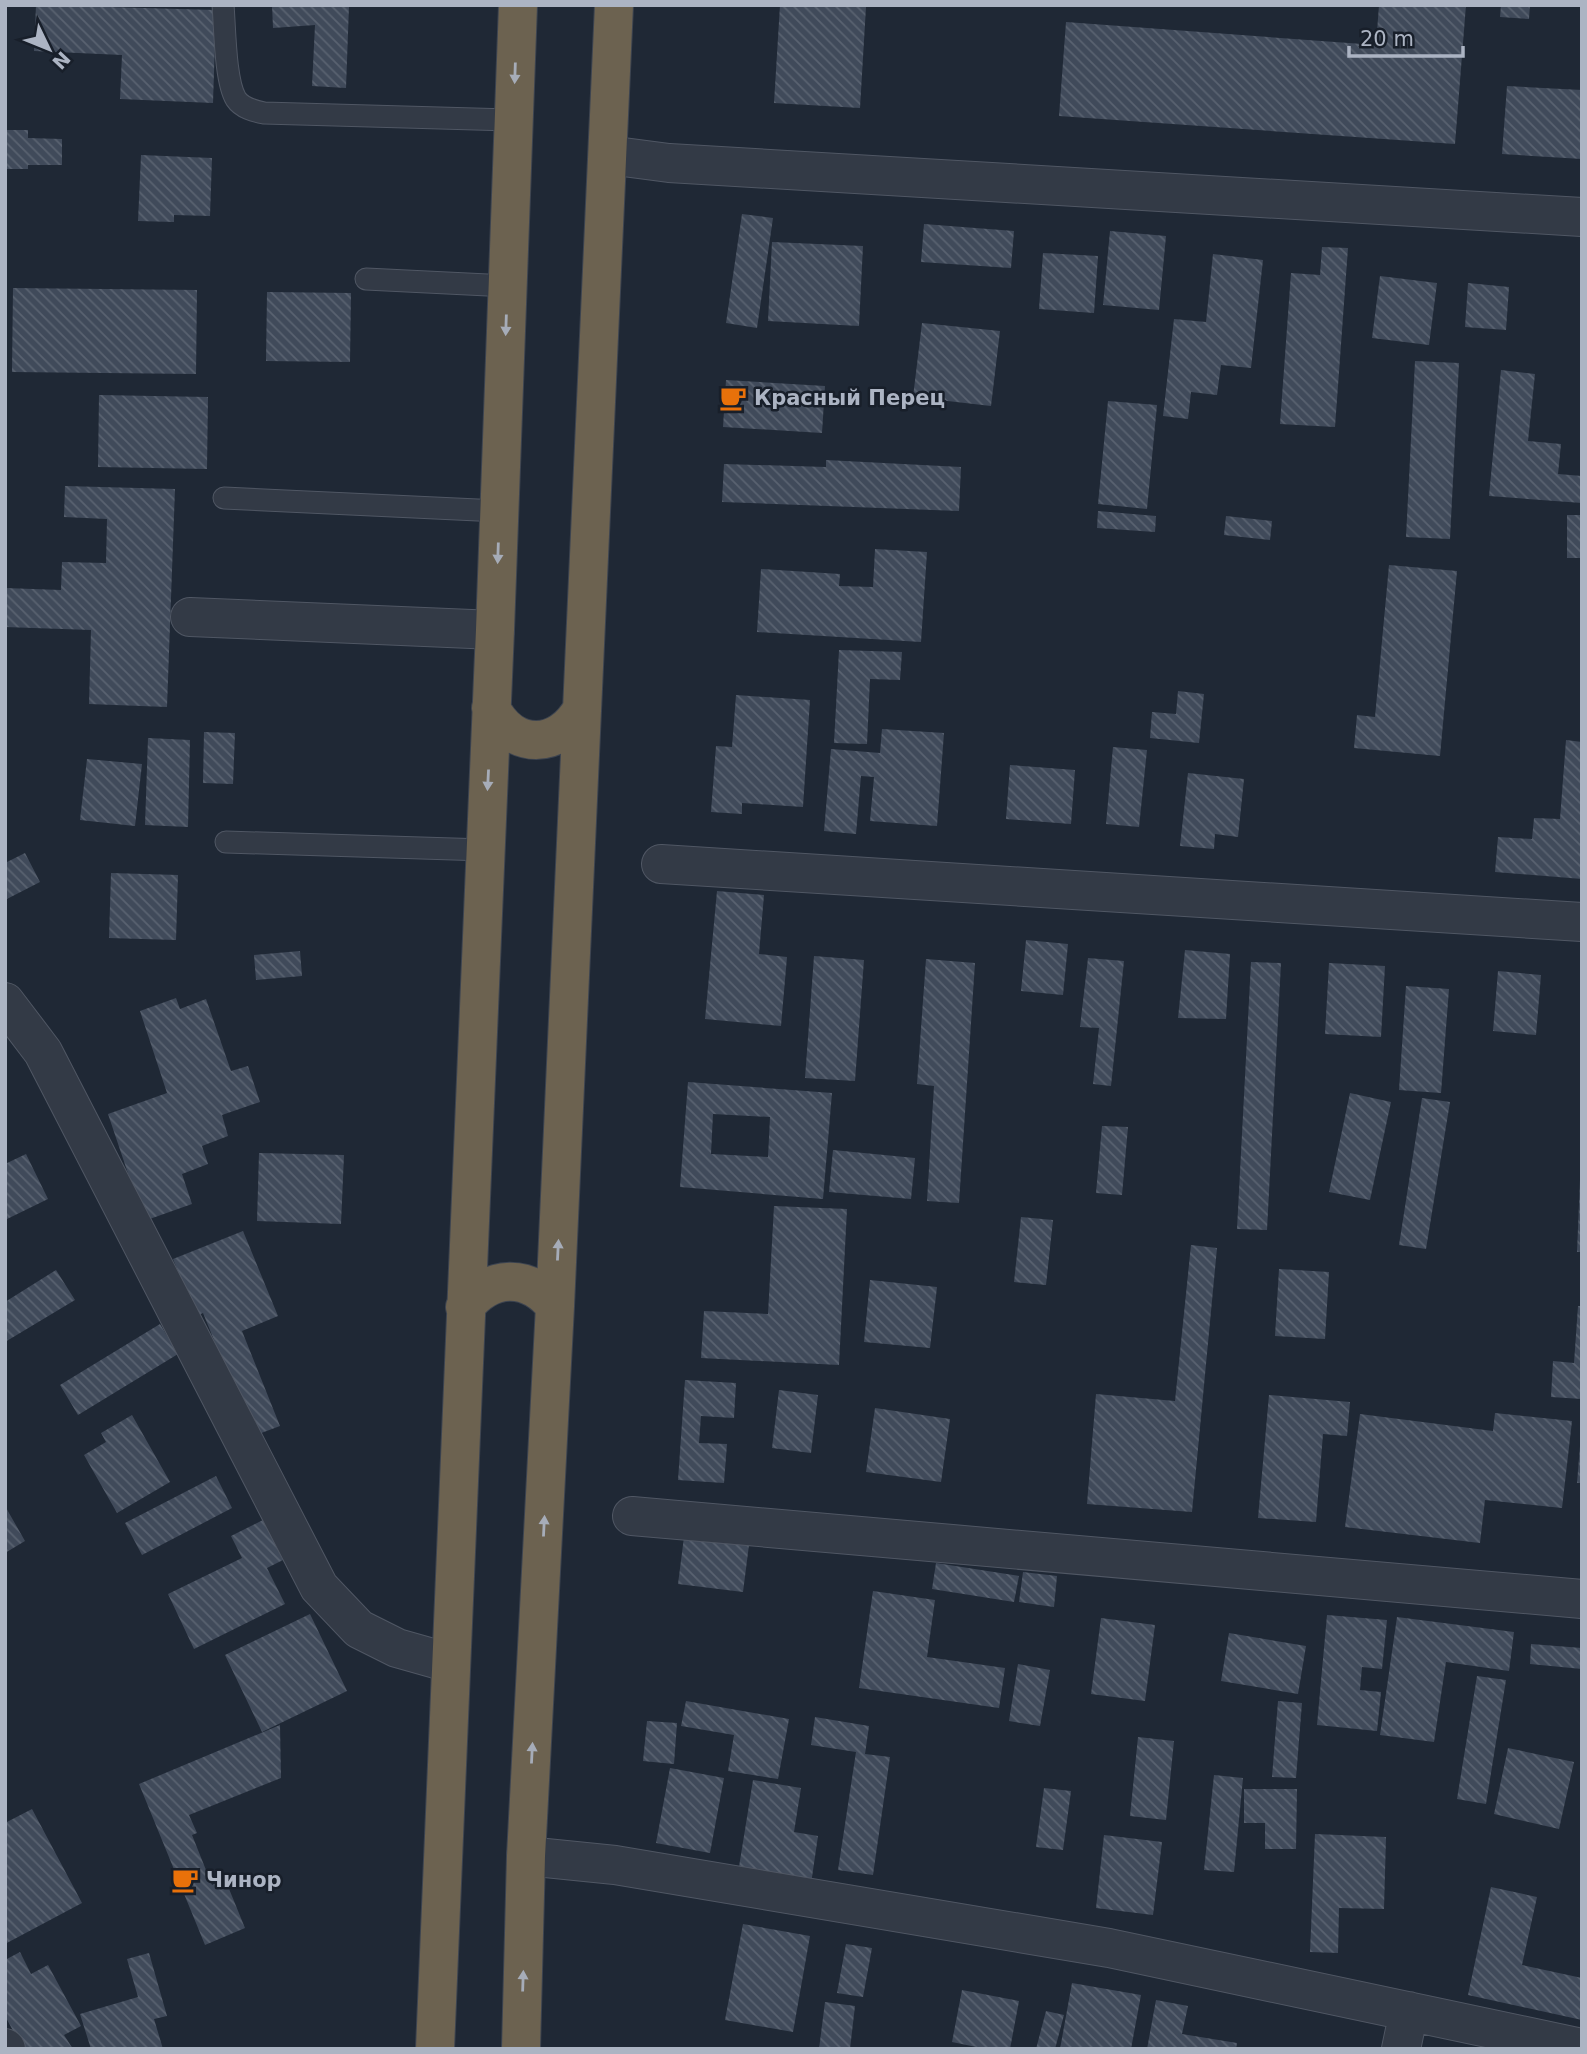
<svg xmlns="http://www.w3.org/2000/svg" width="1587" height="2054" viewBox="0 0 1587 2054" font-family="'DejaVu Sans',sans-serif">
<style>
.building{fill:url(#building-back-hatch);fill-rule:evenodd}
.lines{fill:none;stroke-linecap:round;stroke-linejoin:round}
.lane-casing{stroke:#505764;stroke-width:23}
.street-casing{stroke:#505764;stroke-width:40}
.highway-casing{stroke:#3d4450;stroke-width:40}
.lane{stroke:#333a46;stroke-width:21}
.street{stroke:#333a46;stroke-width:38}
.highway{stroke:#6c6250;stroke-width:38}
.oneway{fill:#a6acb8}
.labels{text-anchor:middle;stroke-width:5;stroke-linejoin:round;paint-order:stroke}
.poi-label{font-size:21px;font-weight:bold;fill:#acb4c3;stroke:#181f2a;text-anchor:start}
</style>
<defs>
<pattern id="building-back-hatch" width="6" height="6" patternUnits="userSpaceOnUse" patternTransform="scale(1.75)"><rect width="6" height="6" fill="#404a5a"/><path d="M-1 5l2 2M0 0l6 6M5-1l2 2" fill="none" stroke="#596270"/></pattern>
</defs>
<rect width="100%" height="100%" fill="#1f2835"/>
<path class="building" d="M36,5L216,10L213,103L120,99L122,55L34,51Z
M272,5L349,6L346,88L312,86L315,25L273,28Z
M780,5L866,7L860,108L774,103Z
M1379,5H1466L1455,144L1059,116L1066,22L1376,45Z
M1501,5H1530L1529,19L1500,17Z
M1507,86L1582,90V159L1502,154Z
M5,130H28V138L62,139V165H28V169H5Z
M141,155L212,158L210,216L174,215V222L138,221Z
M742,214L773,218L757,328L726,323Z
M924,224L1014,231L1011,268L921,262Z
M1110,231L1166,236L1159,310L1103,305Z
M772,242L863,246L859,326L768,321Z
M1322,247L1348,248L1335,427L1280,424L1291,273L1320,275Z
M1043,253L1098,256L1094,313L1039,309Z
M1213,254L1263,260L1251,368L1221,365L1217,395L1191,392L1188,419L1163,416L1174,319L1206,322Z
M1380,276L1437,283L1429,345L1372,338Z
M1468,283L1509,287L1506,330L1465,327Z
M13,288L197,290L196,374L12,372Z
M267,292L351,293L350,362L266,361Z
M922,323L1000,331L991,406L913,397Z
M1415,361L1459,363L1450,539L1406,537Z
M1501,370L1535,374L1528,441L1561,444L1558,474L1582,476V503L1489,496Z
M726,380L825,386L822,433L723,427Z
M99,395L208,397L207,469L98,467Z
M1108,401L1157,405L1147,509L1098,504Z
M826,460L961,467L959,511L722,502L724,464L826,467Z
M65,486L175,489L167,707L89,704L91,630L5,627V588L61,590L62,562L106,563L107,519L64,517Z
M1098,511L1156,516L1155,532L1097,528Z
M1567,515H1582V558H1567Z
M1226,516L1272,521L1270,540L1224,535Z
M875,549L927,552L921,642L757,632L761,569L840,574L839,586L873,587Z
M1389,565L1457,571L1440,756L1354,748L1357,715L1375,717Z
M839,650L902,652L900,680L870,679L867,744L834,743Z
M1178,691L1204,694L1199,743L1150,738L1152,712L1176,714Z
M736,695L810,700L803,807L742,803V814L711,812L716,746L732,747Z
M882,729L944,733L937,826L870,821L874,777L861,776L856,834L824,831L831,749L880,753Z
M204,732L235,733L233,784L203,783Z
M148,738L190,740L188,827L145,825Z
M1566,740L1582,742V879L1495,872L1498,837L1532,839L1534,818L1560,819Z
M1113,747L1147,750L1139,827L1106,824Z
M87,759L142,764L135,826L80,820Z
M1010,765L1075,770L1071,824L1006,819Z
M1188,773L1244,779L1238,837L1215,834L1214,849L1180,846Z
M25,853L40,882L5,900V863Z
M111,873L178,875L176,940L109,938Z
M717,891L764,895L759,954L787,957L781,1026L705,1019Z
M1026,940L1068,944L1063,995L1021,991Z
M1185,950L1230,954L1226,1019L1178,1018Z
M300,951L302,976L256,980L254,955Z
M814,956L864,960L855,1081L805,1078Z
M1088,958L1124,961L1111,1086L1093,1084L1099,1028L1080,1027Z
M926,959L975,963L959,1203L927,1201L934,1086L917,1084Z
M1251,962L1281,963L1267,1230L1237,1229Z
M1329,963L1385,966L1381,1037L1325,1034Z
M1498,971L1541,975L1536,1035L1493,1031Z
M1406,986L1449,989L1441,1093L1399,1090Z
M176,998L180,1009L206,999L231,1071L248,1066L260,1102L222,1115L228,1136L202,1146L208,1164L182,1174L192,1204L144,1221L108,1114L167,1093L140,1011Z
M688,1082L832,1093L823,1199L680,1187ZM713,1114L770,1117L768,1157L711,1154Z
M1350,1093L1391,1102L1370,1200L1329,1192Z
M1422,1098L1450,1102L1426,1249L1399,1245Z
M1102,1126L1128,1127L1122,1195L1096,1193Z
M833,1150L915,1158L911,1199L829,1192Z
M259,1153L344,1155L341,1224L257,1221Z
M26,1154L48,1199L5,1220V1164Z
M1580,1180H1582V1252H1577Z
M774,1206L847,1209L839,1365L701,1358L704,1311L768,1314Z
M1021,1217L1053,1220L1046,1285L1014,1282Z
M243,1231L278,1316L242,1331L280,1426L253,1436L203,1313L196,1316L173,1259Z
M1191,1245L1217,1248L1192,1512L1087,1504L1096,1394L1175,1401Z
M1279,1269L1329,1272L1325,1339L1275,1336Z
M56,1270L75,1300L5,1342V1302Z
M870,1280L937,1287L930,1348L864,1342Z
M1578,1306H1582V1399L1551,1397L1553,1361L1574,1363Z
M160,1324L178,1354L78,1415L60,1385Z
M685,1380L736,1383L734,1418L701,1416L699,1443L727,1444L724,1483L678,1480Z
M779,1390L818,1395L811,1453L772,1448Z
M1269,1395L1350,1402L1347,1436L1323,1434L1316,1522L1258,1518Z
M875,1408L950,1419L941,1482L866,1472Z
M1495,1413L1572,1421L1562,1508L1485,1500L1480,1543L1345,1527L1360,1414L1493,1431Z
M132,1415L170,1482L117,1513L84,1455L106,1442L101,1433Z
M1580,1446H1582V1483H1577Z
M216,1476L232,1508L142,1555L125,1523Z
M5,1506L25,1541L5,1553Z
M263,1520L283,1560L267,1568L285,1604L194,1649L168,1594L242,1558L231,1536Z
M684,1537L749,1545L743,1592L678,1584Z
M936,1563L1019,1576L1014,1602L932,1589Z
M1023,1572L1057,1576L1054,1607L1019,1602Z
M873,1591L935,1600L927,1657L1005,1668L999,1708L859,1688Z
M310,1614L347,1691L262,1732L225,1655Z
M1327,1615L1387,1620L1382,1669L1362,1667L1360,1690L1381,1692L1377,1731L1317,1725Z
M1397,1617L1514,1632L1509,1671L1446,1662L1434,1742L1380,1735Z
M1101,1618L1155,1625L1145,1701L1091,1694Z
M1229,1633L1306,1646L1298,1694L1221,1681Z
M1531,1644L1582,1648V1669L1530,1664Z
M1018,1664L1050,1670L1040,1726L1009,1721Z
M1477,1676L1506,1680L1486,1804L1457,1799Z
M686,1701L789,1719L778,1779L728,1771L734,1735L681,1726Z
M1278,1701L1302,1703L1296,1778L1272,1777Z
M815,1717L869,1726L865,1754L890,1757L873,1875L838,1870L856,1752L811,1745Z
M647,1721L677,1723L674,1764L643,1761Z
M280,1725L281,1778L189,1815L197,1833L192,1835L212,1885L225,1879L245,1928L205,1945L139,1784Z
M1138,1737L1174,1741L1166,1820L1130,1816Z
M1508,1748L1574,1762L1559,1829L1494,1814Z
M670,1768L724,1778L710,1853L656,1843Z
M1214,1775L1243,1778L1234,1872L1204,1870Z
M753,1780L801,1788L794,1832L818,1836L811,1884L738,1873Z
M1044,1788L1071,1791L1063,1850L1036,1847Z
M1244,1789H1297L1296,1849H1265V1823H1244Z
M32,1809L82,1903L5,1944V1823Z
M1315,1834L1386,1837L1384,1909L1339,1908L1338,1953L1310,1952Z
M1104,1835L1162,1842L1153,1915L1096,1908Z
M1491,1887L1537,1897L1522,1965L1582,1978V2020L1468,1995Z
M743,1924L810,1936L793,2032L725,2020Z
M846,1944L872,1948L863,1997L837,1993Z
M20,1952L31,1974L48,1965L81,2026L64,2035L73,2049H23L5,2016V1960Z
M149,1953L167,2016L154,2019L163,2049H91L80,2014L138,1997L127,1959Z
M1072,1983L1141,1995L1131,2049H1060Z
M962,1990L1019,2001L1010,2049H986L952,2042Z
M1156,2000L1188,2006L1182,2034L1237,2043L1236,2049H1147Z
M825,2002L855,2006L850,2049H819Z
M1046,2011L1064,2015L1055,2049H1036Z"/>
<g class="lines">
<g class="lane-casing">
<path id="lane" d="M223,5C225,28 225,81 236,99C242,108 254,111 264,113L514,120
M366,279L508,286
M224,498L499,511
M226,842L485,850"/>
</g>
<g class="street-casing">
<path id="street" d="M608,155L669,163L1582,217
M190,617L495,630
M661,864L1582,922
M5,1002L43,1052L319,1587L359,1629L397,1648L450,1663
M632,1516L1582,1599
M526,1856L615,1865L1109,1948L1582,2048
M5,2048L6,2049
M1401,2049L1409,2011"/>
</g>
<g class="highway-casing">
<path id="highway" d="M491,708C513,751 559,750 582,709
M465,1307C491,1274 528,1273 555,1306
M435,2049L495,630L518,5
M521,2049L526,1856L555,1306L614,5"/>
</g>
<use href="#lane" class="lane"/>
<use href="#street" class="street"/>
<use href="#highway" class="highway"/>
</g>
<defs><path id="oneway-solid" d="M-6-.8H1V-3.2L6.5 0L1 3.2V.8H-6Z" transform="scale(1.75)"/></defs>
<g class="oneway">
<use href="#oneway-solid" transform="translate(515 73) rotate(92)"/>
<use href="#oneway-solid" transform="translate(506 325) rotate(92)"/>
<use href="#oneway-solid" transform="translate(498 553) rotate(92)"/>
<use href="#oneway-solid" transform="translate(488 780) rotate(93)"/>
<use href="#oneway-solid" transform="translate(558 1250) rotate(-87)"/>
<use href="#oneway-solid" transform="translate(544 1526) rotate(-87)"/>
<use href="#oneway-solid" transform="translate(532 1753) rotate(-87)"/>
<use href="#oneway-solid" transform="translate(523 1981) rotate(-88)"/>
</g>
<defs>
<g id="cafe-bare" transform="scale(2.1)"><path d="M-5.5-4.5H6V0H3Q3 3.5 0 3.5H-2.5Q-5.5 3.5-5.5 0ZM3-3.2v2h1.7v-2ZM-6 4.5H4V6H-6Z" fill="#e8710a" stroke="#181f2a" stroke-width="2.5" paint-order="stroke"/></g>
</defs>
<g fill-rule="evenodd">
<use href="#cafe-bare" x="733" y="398"/>
<use href="#cafe-bare" x="185" y="1880"/>
</g>
<g class="labels">
<g class="poi-label">
<text x="754" y="405">Красный Перец</text>
<text x="206" y="1887">Чинор</text>
</g>
</g>
<rect width="1587" height="2054" fill="none" stroke="#acb4c3" stroke-width="14"/>
<g transform="translate(49 49) rotate(133)" stroke="#181f2a" stroke-width="5" paint-order="stroke">
<path d="M0-5L12 26L0 18L-12 26Z" fill="#acb4c3"/>
<text y="-10" font-size="19" font-weight="bold" text-anchor="middle" fill="#acb4c3">N</text>
</g>
<path d="M1349 46v10h114v-10" fill="none" stroke="#acb4c3" stroke-width="3.5"/>
<text x="1360" y="46" font-size="21" fill="#acb4c3" stroke="#181f2a" stroke-width="5" paint-order="stroke">20 m</text>
</svg>
